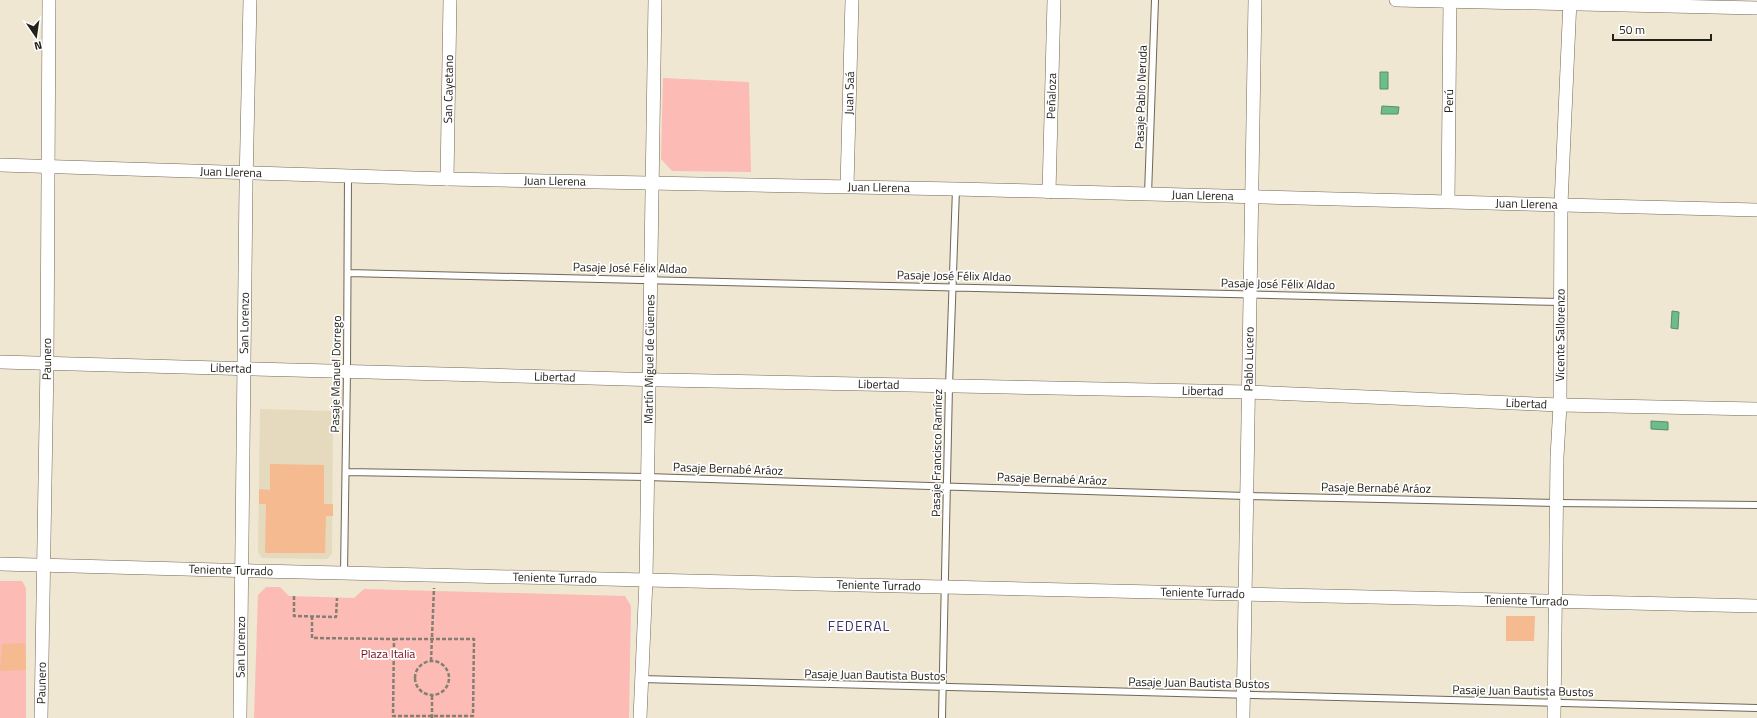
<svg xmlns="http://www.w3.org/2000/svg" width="1757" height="718" viewBox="0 0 1757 718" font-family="'Titillium Web',sans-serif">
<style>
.built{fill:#e5dabe}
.green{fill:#fcbbb5}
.water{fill:#6cbd89;stroke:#568e68}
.building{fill:#f5ba90}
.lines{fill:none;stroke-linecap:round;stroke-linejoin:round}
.lane-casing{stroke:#706856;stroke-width:8}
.street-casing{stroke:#706856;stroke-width:14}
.path{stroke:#857f71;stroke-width:2.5;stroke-dasharray:4 2;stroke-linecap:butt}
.lane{stroke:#fff;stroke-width:6}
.street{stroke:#fff;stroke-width:13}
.labels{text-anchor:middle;stroke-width:3.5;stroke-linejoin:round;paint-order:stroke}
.street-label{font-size:12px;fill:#24211a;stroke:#fff}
.park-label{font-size:12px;fill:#790a15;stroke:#fff}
.quarter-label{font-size:14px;letter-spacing:1px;fill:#3c336f;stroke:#fff}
</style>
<rect width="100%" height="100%" fill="#efe7d1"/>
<path class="built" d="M260,409L333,411L332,554L327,559L262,558L258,552Z"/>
<path class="green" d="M663,78L749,82L751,172L672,171L661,159Z
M0,581H22L26,588V718H0Z
M266,587H280L289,596L354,598L364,589L625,596L631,606L629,718H254L258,595Z"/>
<path class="water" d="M1380,72H1388V89H1380Z
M1382,106L1399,107L1398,114H1381Z
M1672,311L1679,312L1678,329L1671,328Z
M1651,421L1668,422V430L1651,429Z"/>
<path class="building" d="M270,464L324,465V504H333V516H326L325,553H265L266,504H259V489L270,490Z
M1506,616H1535L1534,641H1506Z
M25,643L26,670L0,671L2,644Z"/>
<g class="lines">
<g class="lane-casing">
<path id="lane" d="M1148,194L1155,0
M348,273L1560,302
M346,472L647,477L1246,496L1556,503L1757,505
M344,573L347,371L348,175
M641,679L1757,708
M942,718L949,386L956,189"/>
</g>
<g class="street-casing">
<g id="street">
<path d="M1396,0L1757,8"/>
<path id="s1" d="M0,165L447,179L956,189L1757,210"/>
<path id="s2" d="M447,179L450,0"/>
<path id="s3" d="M847,186L852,0"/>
<path id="s4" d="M1049,192L1054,0"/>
<path id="s5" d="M1448,201L1450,0"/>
<path id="s6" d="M0,362L662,380L1248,392L1560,405L1757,409"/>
<path id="s7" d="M0,564L258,571L1757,606"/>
<path id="s8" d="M41,718L47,363L49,0"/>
<path id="s9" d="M240,718L246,185L250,0"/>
<path id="s10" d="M640,718L646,580L655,0"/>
<path id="s11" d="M1243,718L1255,0"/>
<path id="s12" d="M1554,718L1557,457L1560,405L1561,204L1570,0"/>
</g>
</g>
<path class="path" d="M294,596V616L336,617L337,598
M312,616V638L394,639
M394,639H474L473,716H393Z
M431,661L434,588
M415 678a17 17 0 1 1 34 0a17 17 0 1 1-34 0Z
M432,718V695"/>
<use href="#lane" class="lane"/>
<use href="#street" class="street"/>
</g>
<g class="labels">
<g class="street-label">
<text dy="4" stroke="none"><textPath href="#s2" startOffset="90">San Cayetano</textPath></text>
<text dy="4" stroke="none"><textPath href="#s3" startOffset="93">Juan Saá</textPath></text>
<text dy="4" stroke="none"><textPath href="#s4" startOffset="96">Peñaloza</textPath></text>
<text transform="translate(1141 97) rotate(-88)" y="4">Pasaje Pablo Neruda</text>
<text dy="4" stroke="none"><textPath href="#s5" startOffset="100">Perú</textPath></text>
<text dy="4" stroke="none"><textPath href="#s1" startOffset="231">Juan Llerena</textPath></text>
<text dy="4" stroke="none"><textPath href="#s1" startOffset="555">Juan Llerena</textPath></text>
<text dy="4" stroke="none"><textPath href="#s1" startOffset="879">Juan Llerena</textPath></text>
<text dy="4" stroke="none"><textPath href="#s1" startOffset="1203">Juan Llerena</textPath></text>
<text dy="4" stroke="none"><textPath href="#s1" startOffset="1527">Juan Llerena</textPath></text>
<text transform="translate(630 268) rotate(1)" y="4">Pasaje José Félix Aldao</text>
<text transform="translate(954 276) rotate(1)" y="4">Pasaje José Félix Aldao</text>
<text transform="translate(1278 284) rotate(1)" y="4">Pasaje José Félix Aldao</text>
<text dy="4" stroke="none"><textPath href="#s9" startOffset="395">San Lorenzo</textPath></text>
<text dy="4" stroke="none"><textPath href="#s12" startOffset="383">Vicente Sallorenzo</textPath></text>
<text dy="4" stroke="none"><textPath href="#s8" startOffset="359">Paunero</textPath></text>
<text dy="4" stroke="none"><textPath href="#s10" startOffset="359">Martín Miguel de Güemes</textPath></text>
<text dy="4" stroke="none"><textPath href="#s11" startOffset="359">Pablo Lucero</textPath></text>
<text dy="4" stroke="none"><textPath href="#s6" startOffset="231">Libertad</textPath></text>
<text transform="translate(336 374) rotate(-89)" y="4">Pasaje Manuel Dorrego</text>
<text dy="4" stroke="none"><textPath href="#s6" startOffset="555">Libertad</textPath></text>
<text dy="4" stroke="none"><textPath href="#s6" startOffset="879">Libertad</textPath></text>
<text dy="4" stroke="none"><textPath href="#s6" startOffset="1203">Libertad</textPath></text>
<text dy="4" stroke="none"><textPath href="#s6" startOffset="1527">Libertad</textPath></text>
<text transform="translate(937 453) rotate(-89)" y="4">Pasaje Francisco Ramírez</text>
<text transform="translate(728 469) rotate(2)" y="4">Pasaje Bernabé Aráoz</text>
<text transform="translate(1052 479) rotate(2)" y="4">Pasaje Bernabé Aráoz</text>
<text transform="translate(1376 488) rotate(1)" y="4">Pasaje Bernabé Aráoz</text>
<text dy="4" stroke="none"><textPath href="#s7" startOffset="231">Teniente Turrado</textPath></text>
<text dy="4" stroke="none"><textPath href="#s7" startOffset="555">Teniente Turrado</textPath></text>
<text dy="4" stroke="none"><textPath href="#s7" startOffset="879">Teniente Turrado</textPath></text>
<text dy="4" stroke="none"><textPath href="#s7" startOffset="1203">Teniente Turrado</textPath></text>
<text dy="4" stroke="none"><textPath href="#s7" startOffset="1527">Teniente Turrado</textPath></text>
<text dy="4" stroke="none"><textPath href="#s9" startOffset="71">San Lorenzo</textPath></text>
<text transform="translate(875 675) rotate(1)" y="4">Pasaje Juan Bautista Bustos</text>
<text dy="4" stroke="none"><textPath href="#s8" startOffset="35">Paunero</textPath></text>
<text transform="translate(1199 683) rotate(1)" y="4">Pasaje Juan Bautista Bustos</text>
<text transform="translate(1523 691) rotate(1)" y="4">Pasaje Juan Bautista Bustos</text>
</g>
<g class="park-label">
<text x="388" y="658">Plaza Italia</text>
</g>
<g class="quarter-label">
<text x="859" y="631">FEDERAL</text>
</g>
</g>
<g transform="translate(36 36) rotate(167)" stroke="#ffffff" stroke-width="3" paint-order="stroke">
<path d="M0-3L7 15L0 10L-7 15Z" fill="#24211a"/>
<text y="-6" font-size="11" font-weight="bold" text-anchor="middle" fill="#24211a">N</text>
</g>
<path d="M1613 34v6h98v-6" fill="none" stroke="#24211a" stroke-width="2"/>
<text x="1619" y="34" font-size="12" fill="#24211a" stroke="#ffffff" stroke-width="3" paint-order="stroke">50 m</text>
</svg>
